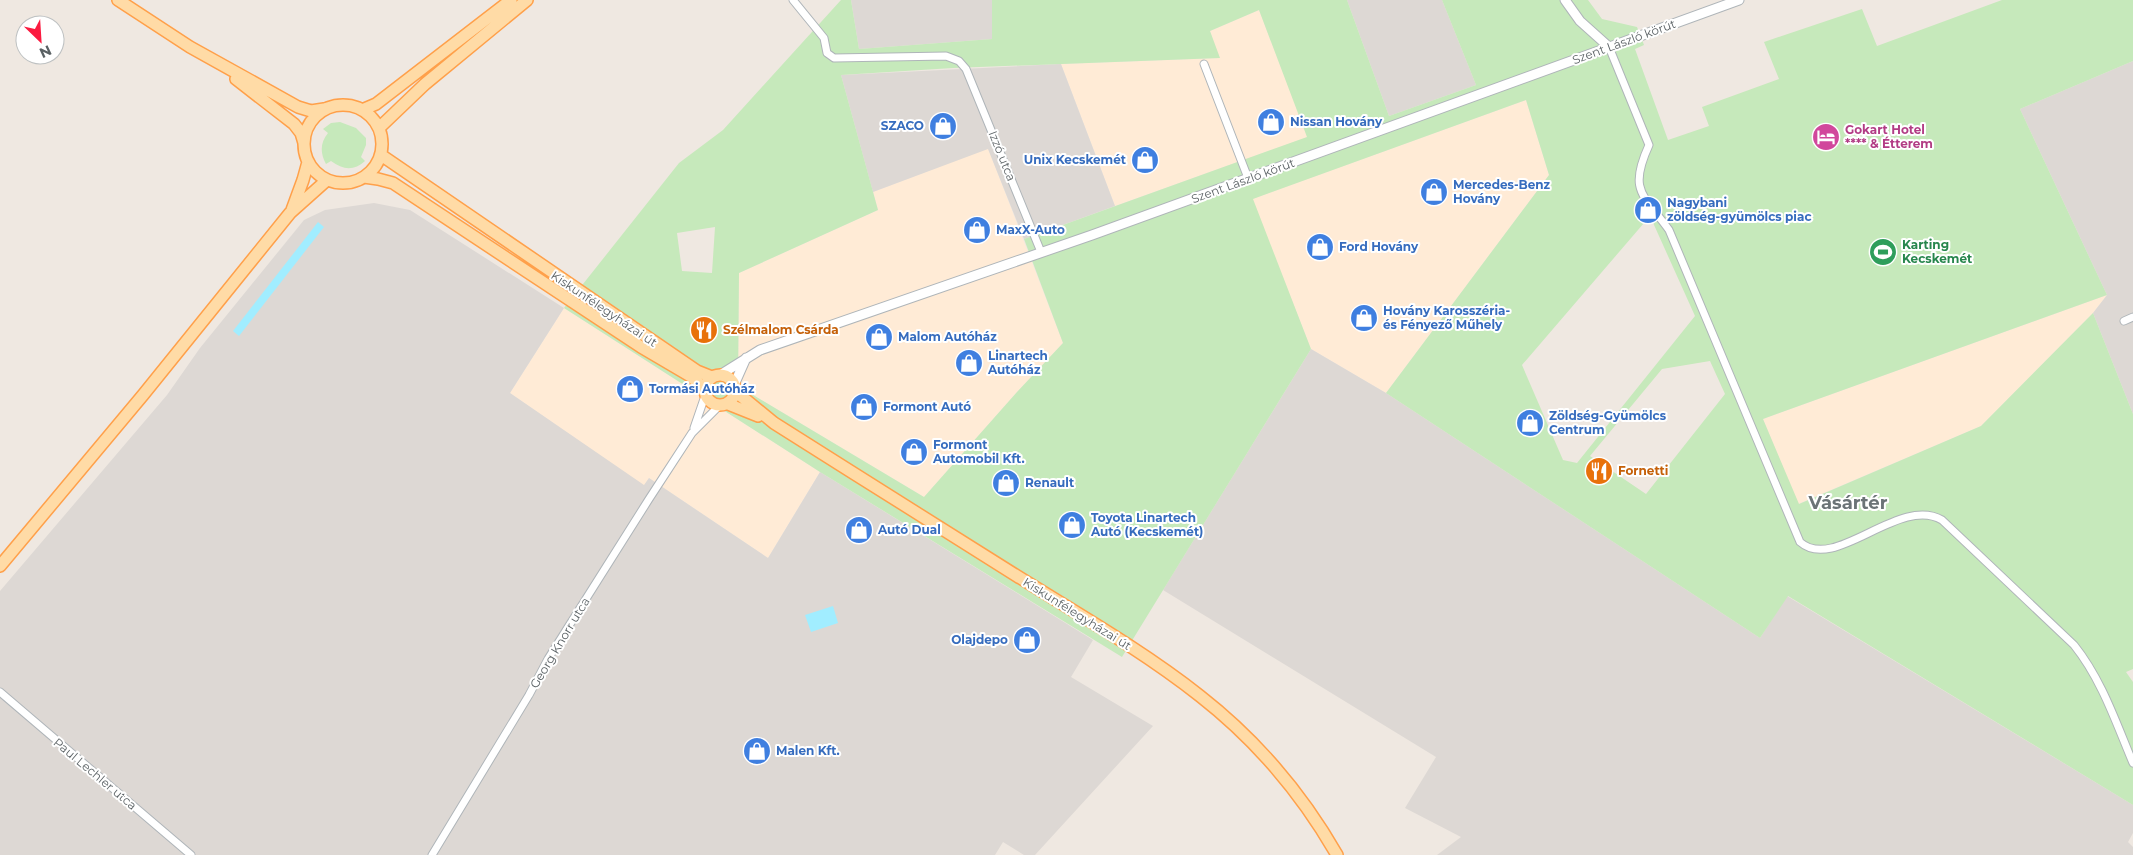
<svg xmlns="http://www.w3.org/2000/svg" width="2133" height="855" viewBox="0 0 2133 855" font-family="Montserrat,sans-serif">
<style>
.commercial{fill:#ffebd6}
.industrial{fill:#ddd8d4}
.green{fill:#c6e9bb;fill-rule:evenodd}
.water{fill:#a1edff}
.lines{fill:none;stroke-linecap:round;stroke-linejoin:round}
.minor-casing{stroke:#afb5b9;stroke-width:9}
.tertiary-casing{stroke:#afb5b9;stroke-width:11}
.primary-casing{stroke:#ffa04a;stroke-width:14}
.minor{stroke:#fff;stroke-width:7}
.tertiary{stroke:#fff;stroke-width:9}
.primary{stroke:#ffdba6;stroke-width:11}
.labels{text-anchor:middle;stroke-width:4;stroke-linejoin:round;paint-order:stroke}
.street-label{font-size:12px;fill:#5a6164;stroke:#fff}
.shop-label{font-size:12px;font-weight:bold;fill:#366cbe;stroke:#fff;text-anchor:start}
.hotel-label{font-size:12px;font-weight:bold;fill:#b23c85;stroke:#fff;text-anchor:start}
.leisure-label{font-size:12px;font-weight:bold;fill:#27864d;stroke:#fff;text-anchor:start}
.food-label{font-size:12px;font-weight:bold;fill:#c56008;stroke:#fff;text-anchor:start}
.district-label{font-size:18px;font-weight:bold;fill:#6b7376;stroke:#fff}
</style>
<rect width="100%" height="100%" fill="#efe8e1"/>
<path class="commercial" d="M1259,10L1308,137L1115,206L1061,64L1219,58L1210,31Z
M1526,100L1549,175L1386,393L1311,349L1252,199Z
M988,148L1063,343L1017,392L924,497L738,386L739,273L878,210L873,192Z
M2107,295L2093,313L1981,426L1798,504L1763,419Z
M564,308L820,472L768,558L649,478L644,486L510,393Z"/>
<path class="industrial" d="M851,0H992V39L859,49Z
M1347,0H1442L1476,85L1389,116Z
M2133,61V414L2093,313L2107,295L2020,109Z
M1061,64L1115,206L1024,239L988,149L873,192L841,75Z
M374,203L410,210L564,308L510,393L644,485L649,478L768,558L820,472L1093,640L1071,677L1153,726L1035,855H1024L1003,842L995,855H0V591L167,395L200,348L304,220L325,210Z
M1311,349L1386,393L1760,638L1787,596L2133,805V833L2128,842L2133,847V855H1437L1461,837L1405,808L1436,757L1163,590Z"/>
<path class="green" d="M841,0H851L859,49L992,39V0H1347L1389,116L1476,85L1442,0H1588L1602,19L1637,27L1644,45L1635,49L1668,140L1709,126L1702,107L1779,79L1764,42L1862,9L1877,46L2002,0H2133V61L2020,109L2107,295L1763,419L1799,504L1981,426L2093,313L2133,414V669L2126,672L2133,682V805L1788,596L1760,638L1386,393L1549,175L1526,100L1253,199L1311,349L1122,657L820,472L564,308L679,163L723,130ZM1259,10L1307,137L1024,239L1063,343L1017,392L924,497L738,386L739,273L878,210L841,75L953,68L1220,58L1210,31ZM1650,216L1695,316L1577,463L1563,460L1522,365ZM715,227L712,273L682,271L677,233ZM1710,361L1725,394L1646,494L1590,456L1662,369Z
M340,122L356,128L366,138V145L361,157L365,161C354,171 343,170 331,161L326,164C320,153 320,143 328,133L323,129L331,123Z"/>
<path class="water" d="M318,222L324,227L239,336L233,331Z
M833,606L838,623L811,632L805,615Z"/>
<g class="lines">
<g class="minor-casing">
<path id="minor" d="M793,0L824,38L827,53L834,58L946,56L959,61L966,69L1041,252
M1609,47L1649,145C1628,191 1643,194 1669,230L1800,542C1835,573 1899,495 1942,520L2074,645C2102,680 2116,723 2133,763
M1204,64L1248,178
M2124,321L2133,317
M694,428L705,396
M0,692L191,855
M432,855L529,695L548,659L649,499L692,433L719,406"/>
</g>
<g class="tertiary-casing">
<path id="tertiary" d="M1565,0L1580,21L1609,47
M720,375L760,350L1092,235L1739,0
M734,385L746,358"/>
</g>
<g class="primary-casing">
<path id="primary" d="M118,0L190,47L298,107L311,111L324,109
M236,79L294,124L301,133L304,143
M304 144a39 39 0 1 1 78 0a39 39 0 1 1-78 0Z
M362,110L376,104L511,0
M379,128L425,84L527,0
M381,155L697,371L712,377
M364,177L378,179L393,183L641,347L692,377L704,389
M292,210L303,180L308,162
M705 390a15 15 0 1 1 30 0a15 15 0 1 1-30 0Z
M735,391L774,423C855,474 935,525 1017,576C1078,614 1143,651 1200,696C1255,739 1302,794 1337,855
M728,404L758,416
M0,566L143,395L290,213L327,180"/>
</g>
<use href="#minor" class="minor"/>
<use href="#tertiary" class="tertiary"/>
<use href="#primary" class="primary"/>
</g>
<defs>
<g id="shop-disc" transform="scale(1.4375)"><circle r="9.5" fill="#3f7fe0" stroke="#fff"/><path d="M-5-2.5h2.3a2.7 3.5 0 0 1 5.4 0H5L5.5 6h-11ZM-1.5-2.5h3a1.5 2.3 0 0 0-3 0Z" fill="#fff"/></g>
<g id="hotel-disc" transform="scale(1.4375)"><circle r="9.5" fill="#d1479c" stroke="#fff"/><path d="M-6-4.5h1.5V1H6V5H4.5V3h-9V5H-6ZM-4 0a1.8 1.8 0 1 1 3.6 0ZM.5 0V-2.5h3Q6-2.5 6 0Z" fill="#fff"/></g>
<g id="stadium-disc" transform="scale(1.4375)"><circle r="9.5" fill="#2e9e5b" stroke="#fff"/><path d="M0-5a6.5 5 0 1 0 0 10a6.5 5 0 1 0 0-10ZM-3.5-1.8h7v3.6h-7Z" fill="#fff"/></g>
<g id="restaurant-disc" transform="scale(1.4375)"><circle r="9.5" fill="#e8710a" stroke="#fff"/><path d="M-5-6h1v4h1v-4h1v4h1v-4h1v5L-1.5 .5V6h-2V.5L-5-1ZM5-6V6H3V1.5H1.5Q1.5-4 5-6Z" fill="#fff"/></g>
</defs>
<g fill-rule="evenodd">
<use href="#shop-disc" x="1271" y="122"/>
<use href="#shop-disc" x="943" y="126"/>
<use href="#hotel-disc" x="1826" y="137"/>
<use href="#shop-disc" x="1145" y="160"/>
<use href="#shop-disc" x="1434" y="192"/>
<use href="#shop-disc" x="1648" y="210"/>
<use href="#shop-disc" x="977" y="230"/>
<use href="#shop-disc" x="1320" y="247"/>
<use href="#stadium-disc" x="1883" y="252"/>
<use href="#shop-disc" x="1364" y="318"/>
<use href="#restaurant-disc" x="704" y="330"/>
<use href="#shop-disc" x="879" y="337"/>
<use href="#shop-disc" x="969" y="363"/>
<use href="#shop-disc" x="630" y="389"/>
<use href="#shop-disc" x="864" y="407"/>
<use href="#shop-disc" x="1530" y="423"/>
<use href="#shop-disc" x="914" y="452"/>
<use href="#restaurant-disc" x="1599" y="471"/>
<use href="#shop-disc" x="1006" y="483"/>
<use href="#shop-disc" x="1072" y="525"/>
<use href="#shop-disc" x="859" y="530"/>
<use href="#shop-disc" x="1027" y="640"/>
<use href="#shop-disc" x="757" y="751"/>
</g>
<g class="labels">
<g class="street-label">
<text transform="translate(1624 42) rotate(-20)" y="4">Szent László körút</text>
<text transform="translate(1002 156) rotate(68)" y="4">Izzó utca</text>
<text transform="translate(1243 181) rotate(-20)" y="4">Szent László körút</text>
<text transform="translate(604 309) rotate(34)" y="4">Kiskunfélegyházai út</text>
<text transform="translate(1077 614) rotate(32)" y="4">Kiskunfélegyházai út</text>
<text transform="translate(560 643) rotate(-59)" y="4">Georg Knorr utca</text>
<text transform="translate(95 774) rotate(40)" y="4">Paul Lechler utca</text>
</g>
<g class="shop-label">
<text x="1290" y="126">Nissan Hovány</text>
<text x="924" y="130" text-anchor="end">SZACO</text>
<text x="1126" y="164" text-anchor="end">Unix Kecskemét</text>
<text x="1453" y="189">Mercedes-Benz<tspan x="1453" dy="14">Hovány</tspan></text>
<text x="1667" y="207">Nagybani<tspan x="1667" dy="14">zöldség-gyümölcs piac</tspan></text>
<text x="996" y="234">MaxX-Auto</text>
<text x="1339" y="251">Ford Hovány</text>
<text x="1383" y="315">Hovány Karosszéria-<tspan x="1383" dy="14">és Fényező Műhely</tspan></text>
<text x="898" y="341">Malom Autóház</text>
<text x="988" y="360">Linartech<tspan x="988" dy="14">Autóház</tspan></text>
<text x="649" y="393">Tormási Autóház</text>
<text x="883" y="411">Formont Autó</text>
<text x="1549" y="420">Zöldség-Gyümölcs<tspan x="1549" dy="14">Centrum</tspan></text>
<text x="933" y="449">Formont<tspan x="933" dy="14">Automobil Kft.</tspan></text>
<text x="1025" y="487">Renault</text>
<text x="1091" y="522">Toyota Linartech<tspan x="1091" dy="14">Autó (Kecskemét)</tspan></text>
<text x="878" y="534">Autó Dual</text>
<text x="1008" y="644" text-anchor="end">Olajdepo</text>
<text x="776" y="755">Malen Kft.</text>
</g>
<g class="hotel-label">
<text x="1845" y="134">Gokart Hotel<tspan x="1845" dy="14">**** &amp; Étterem</tspan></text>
</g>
<g class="leisure-label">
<text x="1902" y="249">Karting<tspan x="1902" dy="14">Kecskemét</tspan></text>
</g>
<g class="food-label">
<text x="723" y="334">Szélmalom Csárda</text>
<text x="1618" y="475">Fornetti</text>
</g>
<g class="district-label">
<text x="1848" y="509">Vásártér</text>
</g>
</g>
<g transform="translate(40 40) rotate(155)"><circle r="24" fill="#ffffff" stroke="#bdc0c1"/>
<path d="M0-4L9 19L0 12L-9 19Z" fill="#fb1b40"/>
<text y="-8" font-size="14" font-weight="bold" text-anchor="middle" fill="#5a6164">N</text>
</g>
</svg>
